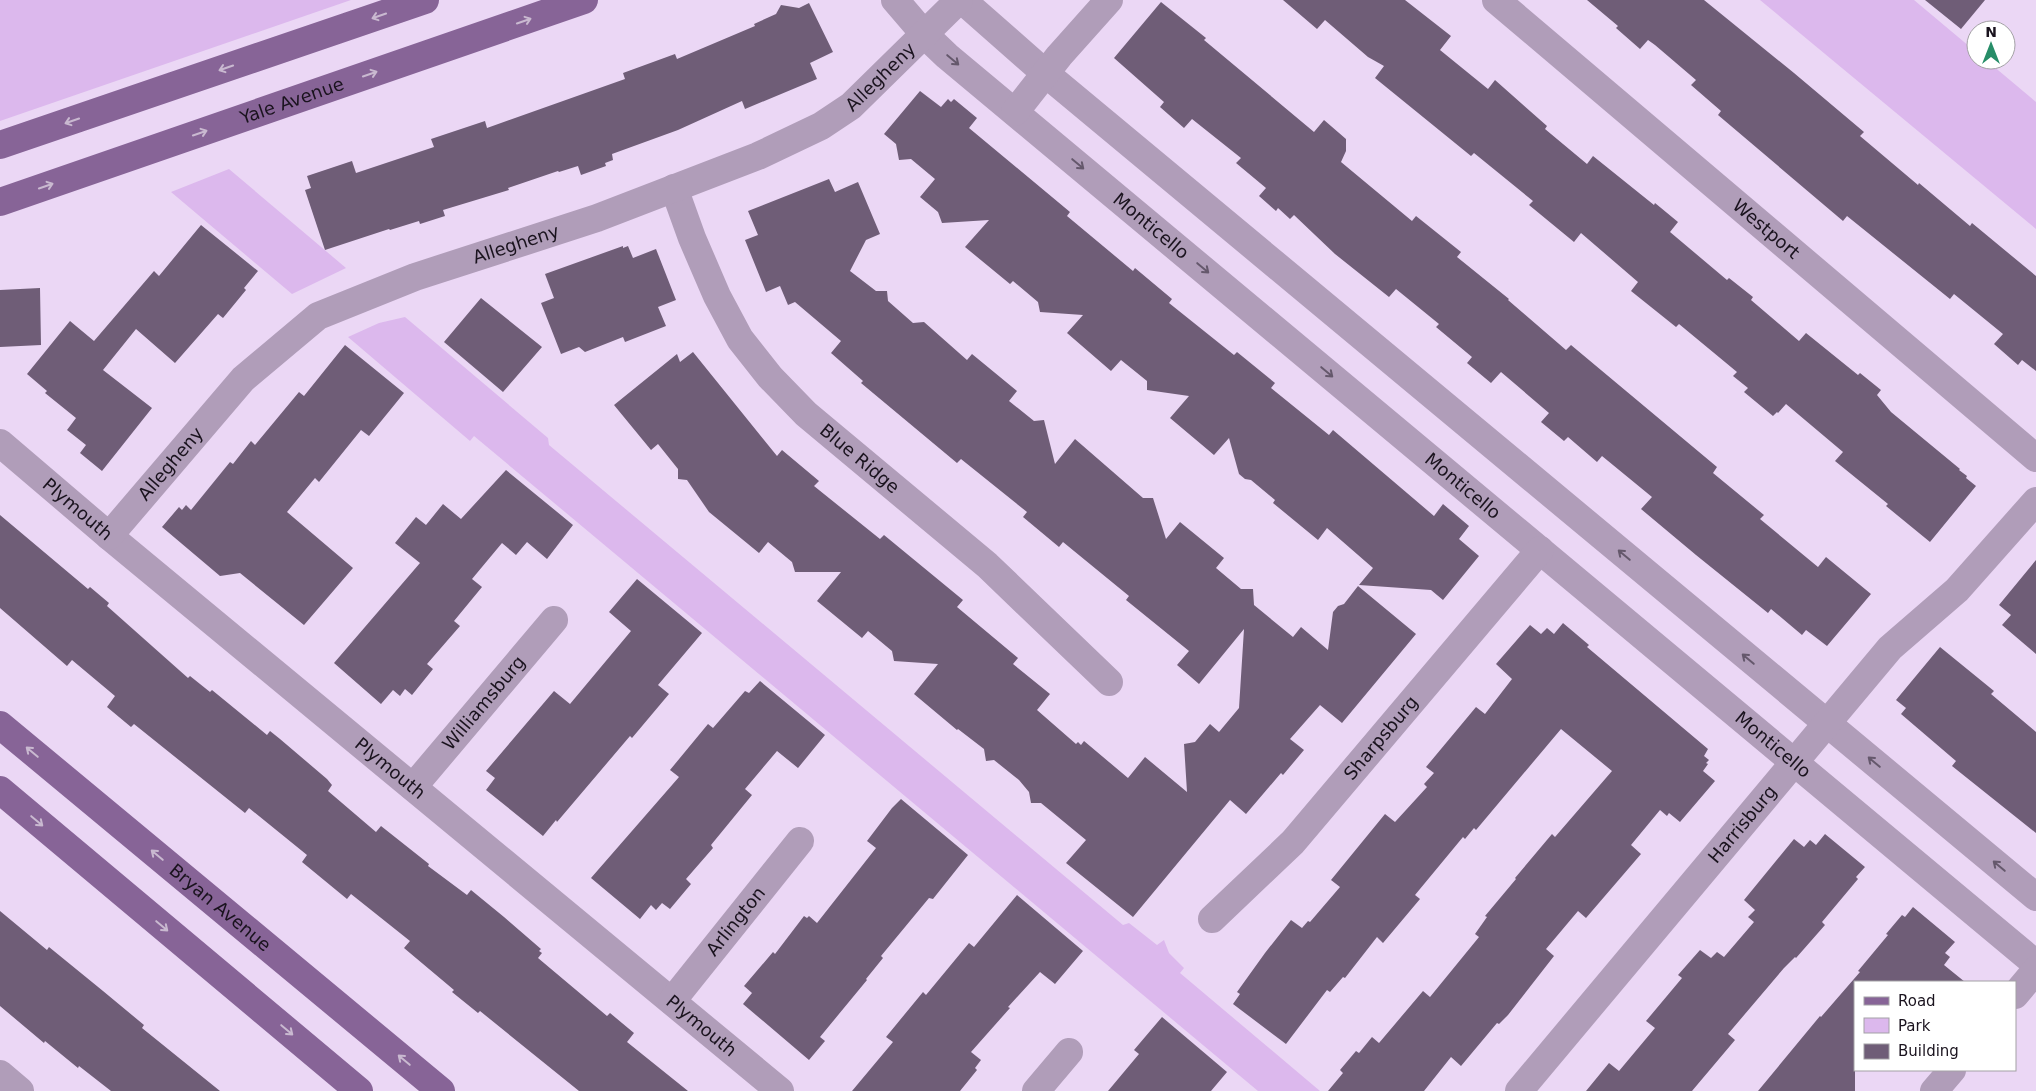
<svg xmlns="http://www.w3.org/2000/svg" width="2036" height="1091" viewBox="0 0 2036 1091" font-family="'DejaVu Sans',sans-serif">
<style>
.green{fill:#dcb8ed}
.building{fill:#6f5d77}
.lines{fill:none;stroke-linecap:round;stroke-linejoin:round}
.minor{stroke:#b09db9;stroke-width:28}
.major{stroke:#876497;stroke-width:28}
.oneway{stroke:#c9b9d0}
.oneway2{stroke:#65586c}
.labels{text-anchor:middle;stroke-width:5;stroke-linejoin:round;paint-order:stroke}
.street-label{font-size:18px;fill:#1a131e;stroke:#fff}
</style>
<rect width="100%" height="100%" fill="#ebd7f5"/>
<path class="green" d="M0,0H351L0,121Z
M1760,0H1914L1976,52V60H1986L2036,102V229Z
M229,169L346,268L292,294L171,192Z
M405,317L548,438L549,445L1123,925L1129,923L1157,945L1164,940L1169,953L1184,968L1180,973L1320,1091H1258L474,436L470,441L348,337L379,323Z"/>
<path class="building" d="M1283,0H1405L1451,36L1440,50L1488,89L1495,80L1547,126L1545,129L1587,164L1593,156L1654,205L1655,203L1678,222L1670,232L1727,280L1729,278L1753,297L1751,300L1799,341L1806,333L1858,375L1860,373L1881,390L1877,395L1891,412L1960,469L1959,470L1967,476L1966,478L1976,486L1930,542L1886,506L1888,504L1835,461L1843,452L1786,404L1778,413L1777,412L1773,416L1744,392L1748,388L1733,376L1737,372L1679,324L1676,327L1631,291L1638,282L1581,233L1574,242L1529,205L1533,201L1474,153L1471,156L1375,78L1384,66L1368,57L1325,20L1317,29Z
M1587,0H1704L1794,73L1864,132L1860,136L1918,185L1919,183L1970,226L1972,223L2036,276V371L2022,360L2018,365L1994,344L2003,334L1954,294L1950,299L1847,216L1843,221L1718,115L1721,111L1691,85L1696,80L1655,45L1648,40L1640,49L1616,28L1618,26Z
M1925,0H1985L1961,29Z
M1161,2L1206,38L1204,40L1314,132L1324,120L1346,139V151L1341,162L1412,221L1416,216L1461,252L1457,257L1509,299L1508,300L1566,350L1571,345L1717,467L1713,473L1764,515L1760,519L1818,567L1826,557L1871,594L1827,646L1806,630L1802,635L1771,609L1768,613L1696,555L1641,509L1652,497L1602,456L1597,462L1568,437L1564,441L1541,422L1549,413L1501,372L1491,383L1467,363L1472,357L1436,327L1439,324L1396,289L1389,297L1335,254L1294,215L1290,219L1278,208L1276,211L1259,196L1266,188L1236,163L1241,158L1192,119L1184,128L1160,107L1164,102L1114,58Z
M809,3L833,52L810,63L817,79L745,109L742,101L678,130L612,154L613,160L605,163L606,166L581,175L578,166L559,172L558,171L508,188L509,190L443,210L445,216L420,224L419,221L390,230L389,229L325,250L305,190L311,188L307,176L352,161L356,173L434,147L431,139L485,121L487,128L625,79L623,73L675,54L677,59L755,26L754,24L776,14L781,5L799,8Z
M920,91L941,107L948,99L951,102L954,99L977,118L969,128L1070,212L1067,216L1133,271L1135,268L1172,299L1169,303L1234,355L1237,352L1275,383L1271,388L1329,435L1333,430L1434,516L1443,504L1469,526L1459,539L1479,556L1443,600L1431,590L1359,585L1373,568L1327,528L1318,540L1273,503L1275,500L1251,480L1245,479L1239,474L1229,438L1214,455L1170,418L1189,396L1147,390V381L1121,360L1111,371L1067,333L1083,315L1040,312L1038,302L1013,281L1010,284L965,247L989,220L942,223L938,212L920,197L935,179L911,159L899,160L896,144L884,134Z
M829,179L835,192L858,182L880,234L866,240L850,271L876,291H887L888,301L913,323L924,322L967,360L972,354L1017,391L1009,401L1034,421L1044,420L1055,464L1075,439L1143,498H1153L1166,539L1180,522L1224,558L1216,568L1241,589H1253L1254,605L1293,637L1301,627L1328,650L1333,612L1338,606L1344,604L1358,586L1416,634L1342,723L1320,705L1290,739L1304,750L1283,775L1281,773L1246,814L1230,800L1133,917L1066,863L1086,840L1041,803H1031L1029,792L1019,780L994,760L986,761L984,749L958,729L957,730L914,694L938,664L894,661L892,651L868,631L862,638L817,601L841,572H795L792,562L768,542L759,553L709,512L687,480L678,479V469L658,444L651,450L614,405L677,354L680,362L693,352L777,456L782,450L819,481L814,486L880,539L884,535L963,600L957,607L1018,658L1013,664L1050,694L1037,710L1076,744L1078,742L1081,745L1084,741L1128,778L1145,757L1187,792L1184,744L1195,742L1210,724L1219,732L1239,708L1244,629L1199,684L1177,665L1189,651L1126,600L1129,596L1063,542L1059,547L1023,517L1027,512L961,459L957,463L861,383L863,381L831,353L841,341L795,302L788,305L780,286L766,292L745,240L758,235L748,211Z
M201,225L258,271L244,288L246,290L223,318L218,314L175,363L136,329L103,370L152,408L102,471L80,453L86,445L67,430L76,418L45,393L47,391L27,374L70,321L94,341L154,271L159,276Z
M623,246V248L628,246L633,258L656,249L676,300L658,307L666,326L625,342L623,337L585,352L579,347L561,354L541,303L554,298L545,274Z
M40,288L41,345L0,347V290Z
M481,298L542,347L503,392L444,342Z
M345,345L404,393L369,436L361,430L319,482L315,478L287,512L353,568L304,625L240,573L220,576L162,527L179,507L182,510L186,505L191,510L230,462L233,464L251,441L255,445L299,392L304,396Z
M506,470L573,525L547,559L527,542L516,555L502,543L472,579L482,587L454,621L460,626L427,664L433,669L412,695L405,689L400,696L393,690L381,704L334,663L420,563L395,543L416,517L426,525L443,504L461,519Z
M0,515L88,589L90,587L109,603L107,606L188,678L190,676L210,692L212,690L267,735L270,731L280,739L327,779L332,785L328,791L376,832L381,826L429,864L428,866L467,895L471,890L504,917L541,949L539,951L542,953L538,958L607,1016L610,1013L634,1033L627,1042L688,1091H579L480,1011L478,1013L452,992L454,990L404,948L410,941L351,894L347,899L302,862L307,855L249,808L245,813L134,724L131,727L107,707L115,696L72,660L67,666L0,608Z
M2036,560V654L2002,625L2011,615L1999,605Z
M637,579L702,633L658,685L669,694L632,738L630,736L557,822L556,820L543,836L486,790L495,778L486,771L554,691L570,704L631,631L609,612Z
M1563,623L1589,645L1587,647L1708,749L1704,756L1709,760L1706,763L1708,764L1703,771L1715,781L1680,822L1669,813L1667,816L1660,810L1631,845L1641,854L1586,918L1578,911L1546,949L1554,956L1508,1015L1499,1024L1497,1023L1461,1066L1451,1057L1424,1091H1328L1343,1073L1340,1070L1356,1051L1359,1053L1372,1037L1379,1043L1423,991L1430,997L1479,937L1475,934L1487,917L1485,916L1516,879L1515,878L1552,834L1555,837L1612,771L1561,729L1476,830L1474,828L1465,839L1463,837L1415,895L1420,899L1383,943L1377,937L1345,978L1343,977L1330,992L1327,990L1286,1044L1233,1004L1240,994L1237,992L1265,953L1291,920L1302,928L1308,921L1310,922L1340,887L1331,880L1385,814L1395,822L1427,787L1424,784L1434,773L1426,767L1476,707L1485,714L1512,679L1496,664L1530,625L1541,634L1547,628L1554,634Z
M1940,647L1994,691L1991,694L2036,732V833L1952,766L1956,761L1901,714L1906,708L1896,700Z
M760,681L825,735L798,768L777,751L745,789L752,795L711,845L713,848L686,879L691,884L670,909L662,903L656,910L651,905L640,919L591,878L679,777L670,770L708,724L713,728L745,691L749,693Z
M901,799L968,855L933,899L929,898L881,956L883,958L866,979L867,980L820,1037L825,1041L809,1060L743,1004L752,993L744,986L773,952L775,954L804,916L807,918L809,916L817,923L876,848L867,841L892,808Z
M1825,834L1865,867L1856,877L1858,879L1822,922L1825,925L1796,958L1795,957L1784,968L1728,1034L1735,1040L1692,1091H1586L1609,1063L1619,1071L1655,1028L1646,1021L1682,978L1678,975L1700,950L1711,958L1717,952L1724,957L1754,922L1748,917L1755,910L1744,900L1794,839L1804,847L1810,840L1816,845Z
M1017,895L1083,951L1055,984L1040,972L1008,1007L1010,1008L971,1052L981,1060L975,1068L977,1070L960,1091H852L893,1042L886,1037L923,992L926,995L969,943L974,947Z
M1913,907L1955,942L1945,953L1950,957L1944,965L1965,982H1855V1091H1758L1820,1016L1821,1017L1860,972L1858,971L1888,935L1886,934L1902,915L1905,917Z
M0,911L47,950L49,947L103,991L144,1025L142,1028L220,1091H111L79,1066L78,1068L45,1041L44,1043L0,1006Z
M1162,1017L1227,1072L1211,1091H1108L1139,1054L1134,1050Z"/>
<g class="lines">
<g class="minor">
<path id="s1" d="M895,0L925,35L947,56L2036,964"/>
<path d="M962,0L1045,73L2036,897"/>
<path id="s2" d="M1496,0L2036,458"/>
<path d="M1015,112L1059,56L1109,0"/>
<path id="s3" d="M674,188L692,238L717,296L740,339L770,377L806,414L987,565L1109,682"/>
<path id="s4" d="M0,443L109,536L780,1091"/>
<path id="s5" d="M109,536L243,379L318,316L415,277L597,218L758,156L821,126L851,106L959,0"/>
<path id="s6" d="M413,787L554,620"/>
<path id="s7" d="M1212,919L1293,842L1540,550"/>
<path d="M2015,995L2036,970"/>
<path id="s8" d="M672,1001L800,841"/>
<path d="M0,1074L20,1091"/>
<path d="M1036,1091L1069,1052"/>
<path id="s9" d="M1519,1091L1890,648L1957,590L2036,501"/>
<path d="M1934,1091L1952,1070"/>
</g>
<g class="major">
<path d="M0,145L425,0"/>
<path id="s10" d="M0,202L584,0"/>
<path id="s11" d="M0,725L441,1091"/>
<path d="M0,790L359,1091"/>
</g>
</g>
<defs><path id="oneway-shaft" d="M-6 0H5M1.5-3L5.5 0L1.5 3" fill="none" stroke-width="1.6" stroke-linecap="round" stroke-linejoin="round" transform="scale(1.25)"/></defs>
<g class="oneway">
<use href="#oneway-shaft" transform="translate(379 16) rotate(161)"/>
<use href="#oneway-shaft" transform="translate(524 21) rotate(-19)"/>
<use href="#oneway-shaft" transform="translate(226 68) rotate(161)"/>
<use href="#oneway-shaft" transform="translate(370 74) rotate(-19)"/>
<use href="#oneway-shaft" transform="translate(72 121) rotate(161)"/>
<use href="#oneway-shaft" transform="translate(200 133) rotate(-19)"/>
<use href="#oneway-shaft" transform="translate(46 186) rotate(-19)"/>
<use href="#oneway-shaft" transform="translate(32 752) rotate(-140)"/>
<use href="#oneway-shaft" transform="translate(37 821) rotate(40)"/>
<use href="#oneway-shaft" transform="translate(157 855) rotate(-140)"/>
<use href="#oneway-shaft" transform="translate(162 926) rotate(40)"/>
<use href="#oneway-shaft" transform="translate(287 1030) rotate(40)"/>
<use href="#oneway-shaft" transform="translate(404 1060) rotate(-140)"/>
</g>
<g class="oneway2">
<use href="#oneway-shaft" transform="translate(953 60) rotate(40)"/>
<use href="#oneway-shaft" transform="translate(1078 164) rotate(40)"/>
<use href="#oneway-shaft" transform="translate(1203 268) rotate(40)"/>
<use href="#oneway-shaft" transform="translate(1327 372) rotate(40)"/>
<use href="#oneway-shaft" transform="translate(1624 555) rotate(-140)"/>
<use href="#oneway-shaft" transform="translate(1748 659) rotate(-140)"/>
<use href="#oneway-shaft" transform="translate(1874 762) rotate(-140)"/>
<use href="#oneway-shaft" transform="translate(1999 866) rotate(-140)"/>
</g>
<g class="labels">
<g class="street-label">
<text dy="6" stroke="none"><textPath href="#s5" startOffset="920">Allegheny</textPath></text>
<text dy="6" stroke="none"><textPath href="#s10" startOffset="309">Yale Avenue</textPath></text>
<text dy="6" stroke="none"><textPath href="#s1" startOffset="342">Monticello</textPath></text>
<text dy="6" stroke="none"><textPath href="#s2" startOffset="354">Westport</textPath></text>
<text dy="6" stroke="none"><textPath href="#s5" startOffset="515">Allegheny</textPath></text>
<text dy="6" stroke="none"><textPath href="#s3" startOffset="335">Blue Ridge</textPath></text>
<text dy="6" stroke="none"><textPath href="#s5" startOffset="95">Allegheny</textPath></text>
<text dy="6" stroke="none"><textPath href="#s1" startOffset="748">Monticello</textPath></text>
<text dy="6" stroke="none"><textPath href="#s4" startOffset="102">Plymouth</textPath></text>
<text dy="6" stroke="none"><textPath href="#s6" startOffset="110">Williamsburg</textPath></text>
<text dy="6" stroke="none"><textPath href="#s7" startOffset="248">Sharpsburg</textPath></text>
<text dy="6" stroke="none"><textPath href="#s1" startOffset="1152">Monticello</textPath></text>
<text dy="6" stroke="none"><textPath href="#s4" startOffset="508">Plymouth</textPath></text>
<text dy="6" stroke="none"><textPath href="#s9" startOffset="348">Harrisburg</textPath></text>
<text dy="6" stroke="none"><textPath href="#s11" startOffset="286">Bryan Avenue</textPath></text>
<text dy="6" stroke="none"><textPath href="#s8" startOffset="102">Arlington</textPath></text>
<text dy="6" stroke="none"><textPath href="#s4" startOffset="912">Plymouth</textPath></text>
</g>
</g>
<rect x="1854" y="981" width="162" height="90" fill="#ffffff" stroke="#a3a1a5"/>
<rect x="1864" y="997" width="25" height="8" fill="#876497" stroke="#a3a1a5"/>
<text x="1898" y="1006" font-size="15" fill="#1a131e">Road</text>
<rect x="1864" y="1018" width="25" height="15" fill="#dcb8ed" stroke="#a3a1a5"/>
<text x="1898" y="1031" font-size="15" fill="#1a131e">Park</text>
<rect x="1864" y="1044" width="25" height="15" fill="#6f5d77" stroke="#a3a1a5"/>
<text x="1898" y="1056" font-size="15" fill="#1a131e">Building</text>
<g transform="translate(1991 45)"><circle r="24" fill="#ffffff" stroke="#a3a1a5"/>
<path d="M0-4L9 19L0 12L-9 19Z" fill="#278d68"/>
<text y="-8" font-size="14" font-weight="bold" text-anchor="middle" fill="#1a131e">N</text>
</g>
</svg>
